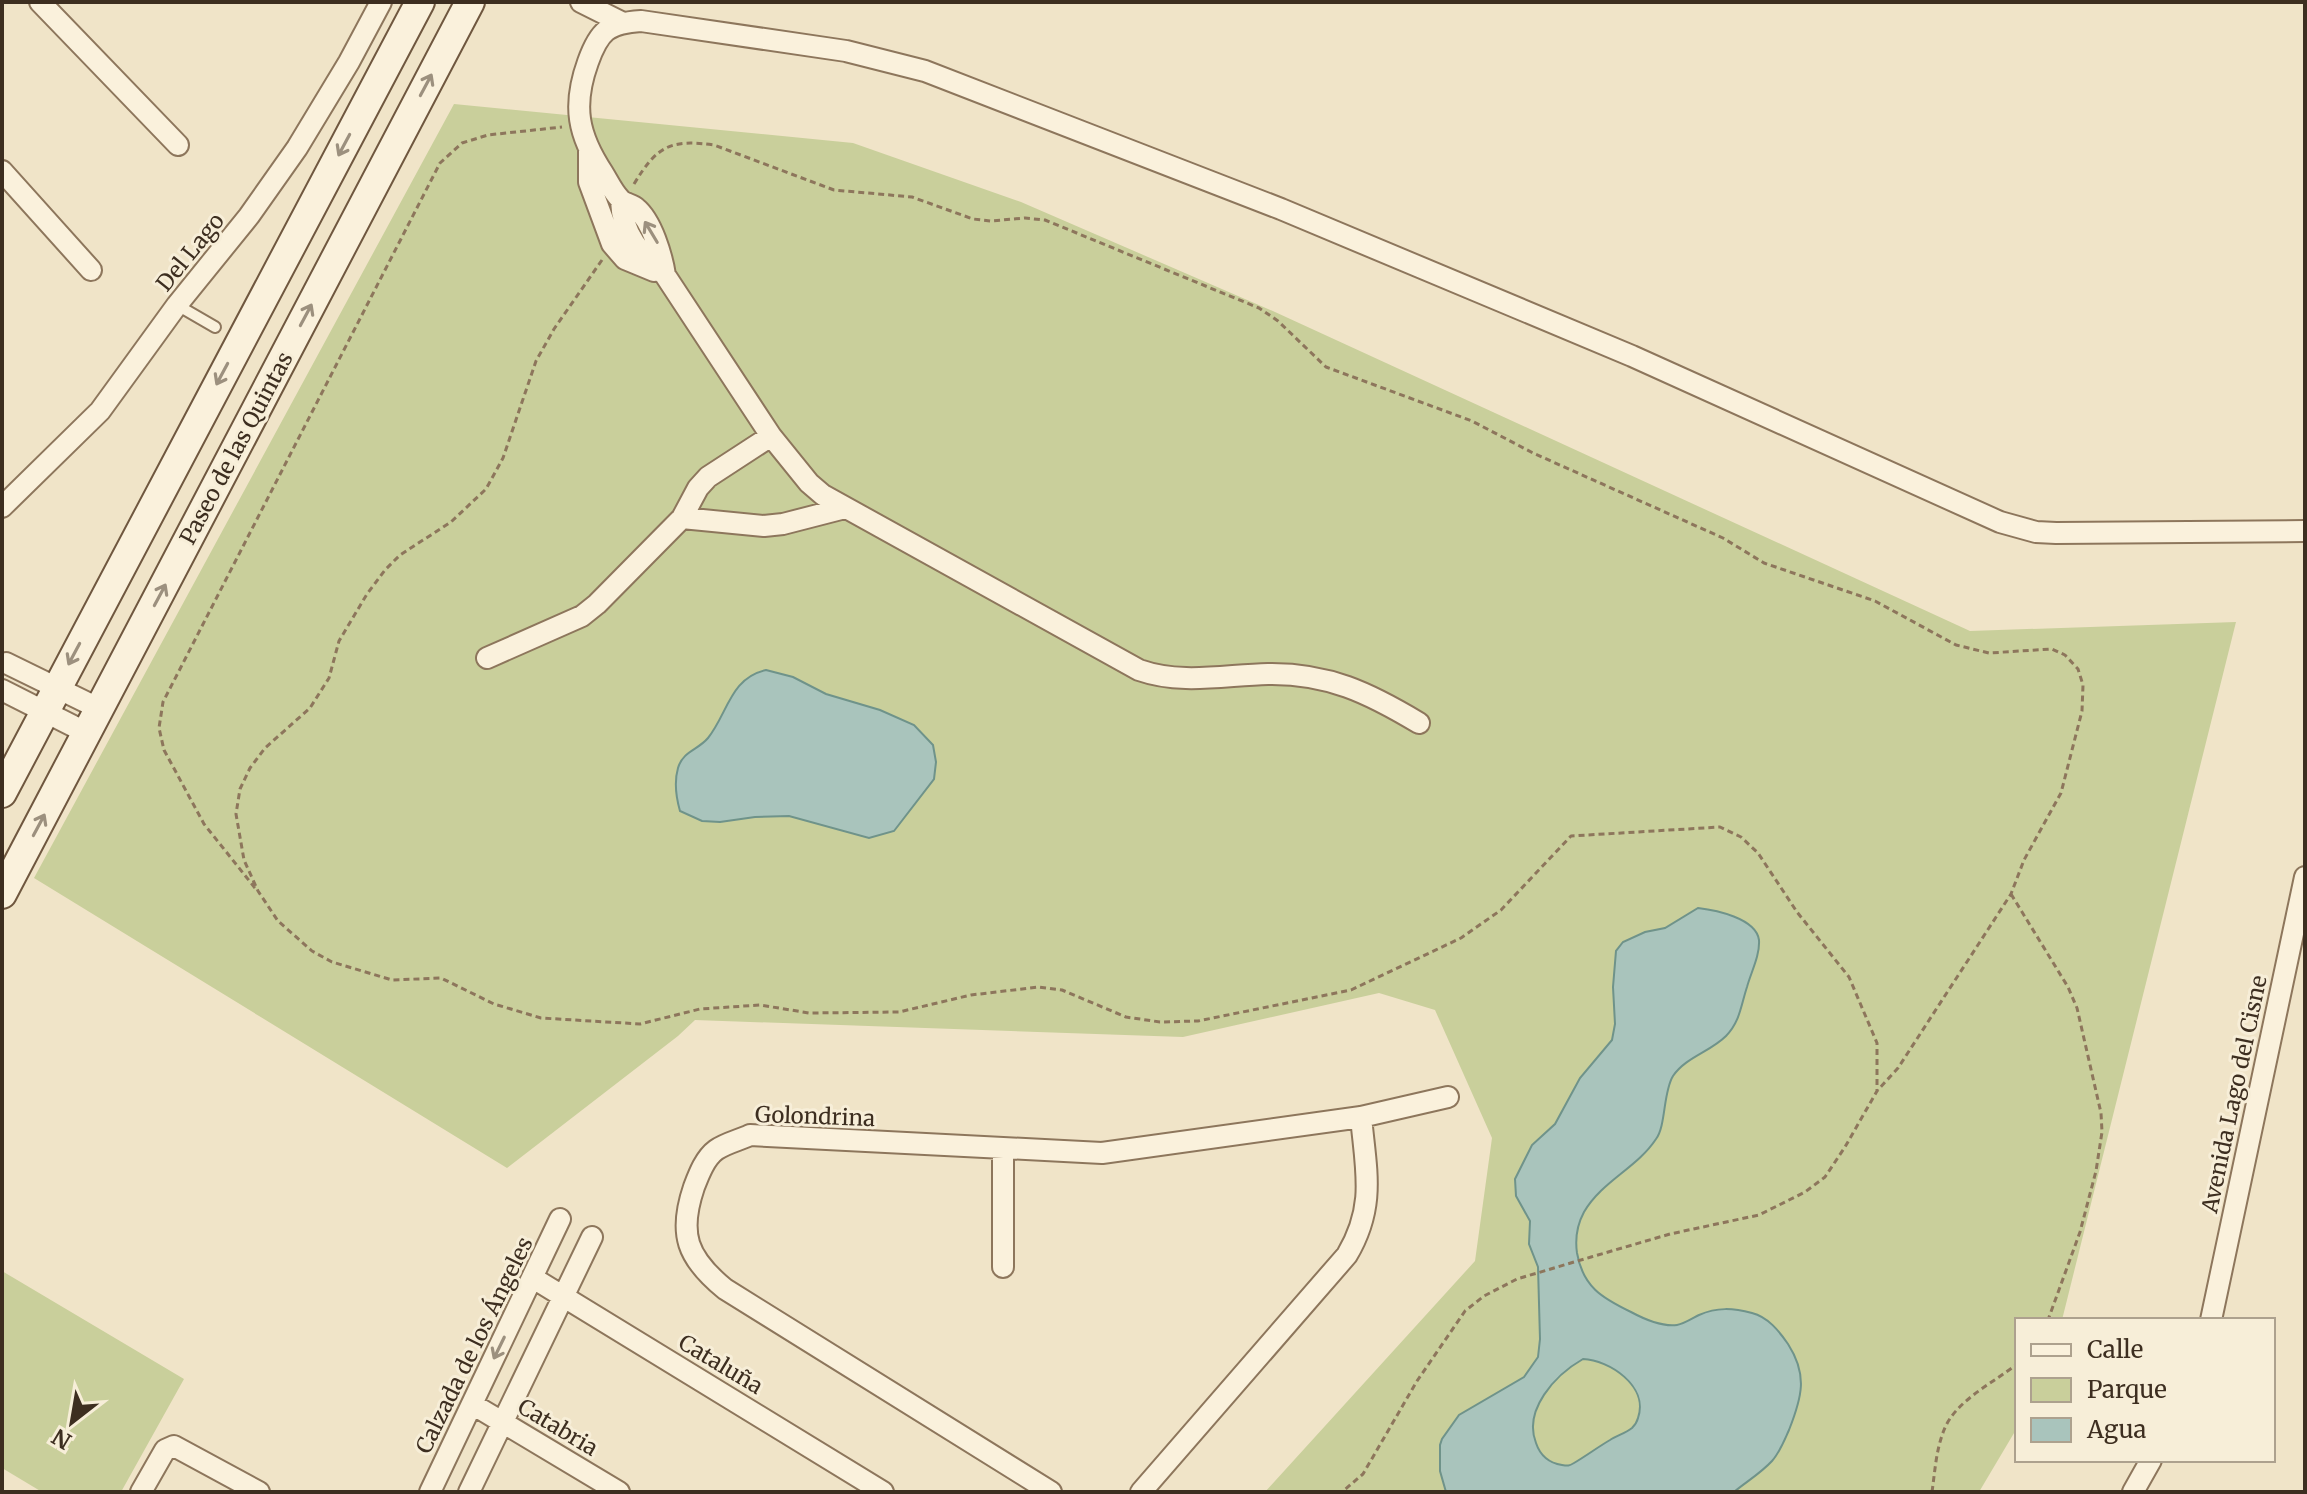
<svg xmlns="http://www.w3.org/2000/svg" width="2307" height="1494" viewBox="0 0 2307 1494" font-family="Merriweather,serif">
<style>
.green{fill:#c9cf9b}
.water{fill:#a9c4bc;stroke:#6f938a;stroke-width:2;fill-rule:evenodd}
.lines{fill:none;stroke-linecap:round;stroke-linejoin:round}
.service-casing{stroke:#8d765c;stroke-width:14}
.minor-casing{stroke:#8d765c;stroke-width:24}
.secondary-casing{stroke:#6f573f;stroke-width:32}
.path{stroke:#8d765c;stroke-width:3;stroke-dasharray:6 4;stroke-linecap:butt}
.service{stroke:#faf1dc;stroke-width:10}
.minor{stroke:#faf1dc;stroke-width:20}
.secondary{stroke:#faf1dc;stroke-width:28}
.oneway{stroke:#9c907e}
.labels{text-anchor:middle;stroke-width:6;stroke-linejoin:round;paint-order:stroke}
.street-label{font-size:22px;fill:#3d2e20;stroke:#f7eed8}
</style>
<rect width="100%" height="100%" fill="#f0e4c8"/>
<path class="green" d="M454,104L853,143L1021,202L1275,312L1970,631L2236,622L2062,1320H2017V1428L1979,1492H1265L1475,1261L1492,1138L1435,1010L1379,993L1183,1037L695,1020L678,1036L507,1168L34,878Z
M2,1271L184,1379L121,1492H42L2,1468Z"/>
<path class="water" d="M766,670L793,677L826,694L880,710L914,725L933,745L936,762L934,779L894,831L869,838L789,816L755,817L720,822L702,821L680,811C676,797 674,782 678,768C683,751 698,750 708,738C728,713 730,678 766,670Z
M1698,908C1715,910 1756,918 1759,940C1760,956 1751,972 1747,987C1741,1005 1740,1022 1726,1036C1710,1052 1686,1057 1673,1076C1663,1092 1666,1126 1656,1139C1637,1168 1602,1181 1584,1212C1577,1225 1575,1239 1577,1253C1583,1287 1602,1298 1631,1312C1644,1319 1662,1327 1677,1325C1684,1324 1693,1318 1699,1315C1717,1307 1733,1308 1752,1313C1768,1317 1779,1331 1788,1344C1808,1375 1802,1397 1789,1430C1784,1441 1780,1452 1772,1461C1761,1473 1746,1482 1734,1492H1446L1440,1471V1445L1442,1439L1459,1415L1524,1377L1538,1357L1540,1339L1538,1267L1529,1244L1530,1221L1516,1196L1515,1179L1532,1145L1555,1124L1580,1078L1612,1040L1615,1024L1613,987L1616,951L1623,942L1645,932L1665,928ZM1583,1359C1609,1360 1649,1386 1638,1418C1637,1422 1635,1425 1632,1428C1626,1433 1616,1436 1610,1440C1598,1447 1586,1456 1574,1463C1569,1466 1568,1466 1562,1465C1549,1463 1540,1455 1536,1443C1523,1410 1555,1375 1583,1359Z"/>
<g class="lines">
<g class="service-casing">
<path id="service" d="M177,305L215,327"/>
</g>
<g class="minor-casing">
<path id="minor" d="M40,2L178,145
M581,2L621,22
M589,151V182L612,244L625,259L654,271
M2,171L91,270
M621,201C622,233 641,256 665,275L771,436L809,483L823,495L1139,670C1182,685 1224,675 1268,674C1328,673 1369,693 1419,723
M665,275C662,256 652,221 636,208C632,204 624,204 620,199C613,192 608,181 603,173C578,135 572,106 588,62C599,31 608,23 641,21L846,51L925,71L1281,209L1632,356L2000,522L2036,532L2056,533L2305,531
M2,507L100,411L177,305L249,216L297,148L349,62L381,2
M682,518L764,526L783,524L845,508
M487,658L582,616L597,604L682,518L698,488L708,477L771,436
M6,663L100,709
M2,690L87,733
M1003,1148V1267
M533,1278L883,1492
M2211,1320L2305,877
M472,1404L619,1492
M141,1492L165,1450L174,1446L259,1492
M430,1492L560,1219
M469,1492L592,1237
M1051,1492L725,1289C687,1258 678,1234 694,1187C699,1174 705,1158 716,1150C726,1143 740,1140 750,1135L1102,1153L1361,1117L1448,1097
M1141,1492L1347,1255C1376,1206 1366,1171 1361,1117
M2133,1492L2151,1460"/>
</g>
<g class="secondary-casing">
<path id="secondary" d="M2,793L420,2
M2,894L470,2"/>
</g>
<path class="path" d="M634,184C657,146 670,139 714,145L834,190L912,197L973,219L991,221L1025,218L1045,220L1259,308L1278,321L1326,367L1472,421L1533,453L1723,538L1764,563L1875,601L1956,645L1989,653L2052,649L2065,655L2078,669L2083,685L2082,711L2061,793L2024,860L2011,894L1898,1068L1877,1091
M602,260L554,329L536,361L503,458L486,489L451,522L400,555L385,570L367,594L339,641L329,678L310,708L265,748L250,768L240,789L236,814L244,860L258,891L278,921L312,951L332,962L392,980L441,978L494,1004L541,1018L640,1024L700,1009L760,1005L809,1013L899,1012L971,995L1039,987L1062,990L1126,1017L1160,1022L1198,1021L1351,990L1461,938L1501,910L1571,836L1720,827L1741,837L1758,853L1797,912L1849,977L1877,1043V1091L1845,1147L1825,1177L1805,1192L1759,1215L1670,1234L1591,1257L1517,1279L1484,1296L1465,1311L1417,1381L1363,1474L1342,1492
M255,888L204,824L164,750L159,728L163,702L440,163L462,143L488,135L562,127
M2011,894L2068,987L2077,1008L2101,1113L2102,1132L2096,1171L2080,1232L2048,1320
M1932,1492C1935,1471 1936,1450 1944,1430C1955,1401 1993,1383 2017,1364"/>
<use href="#service" class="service"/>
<use href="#minor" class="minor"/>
<use href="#secondary" class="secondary"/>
</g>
<defs><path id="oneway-shaft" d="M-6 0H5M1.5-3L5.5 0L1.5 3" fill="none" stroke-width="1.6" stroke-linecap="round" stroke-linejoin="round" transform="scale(2)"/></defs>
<g class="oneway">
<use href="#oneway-shaft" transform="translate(426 85) rotate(-62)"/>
<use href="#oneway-shaft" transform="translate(344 145) rotate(118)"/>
<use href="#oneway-shaft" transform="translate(651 232) rotate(-121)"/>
<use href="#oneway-shaft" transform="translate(306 315) rotate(-62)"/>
<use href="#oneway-shaft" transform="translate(222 374) rotate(118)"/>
<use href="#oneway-shaft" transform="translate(160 595) rotate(-62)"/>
<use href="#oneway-shaft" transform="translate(74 654) rotate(118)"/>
<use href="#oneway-shaft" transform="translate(39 825) rotate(-62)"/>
<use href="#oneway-shaft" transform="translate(499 1348) rotate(116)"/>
</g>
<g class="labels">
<g class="street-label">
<text transform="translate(190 252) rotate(-51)" y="8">Del Lago</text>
<text transform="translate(236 448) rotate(-62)" y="8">Paseo de las Quintas</text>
<text transform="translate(2234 1094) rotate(-78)" y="8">Avenida Lago del Cisne</text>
<text transform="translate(815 1116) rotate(2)" y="8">Golondrina</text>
<text transform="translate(474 1345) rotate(-64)" y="8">Calzada de los Ángeles</text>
<text transform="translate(721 1364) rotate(31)" y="8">Cataluña</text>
<text transform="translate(558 1427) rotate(31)" y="8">Catabria</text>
</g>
</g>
<rect width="2307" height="1494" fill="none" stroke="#3d2e20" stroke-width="8"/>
<rect x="2015" y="1318" width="260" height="144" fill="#f7eed8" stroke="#ada18e" stroke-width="2"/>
<rect x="2031" y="1344" width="40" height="12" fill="#faf1dc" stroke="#ada18e" stroke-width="2"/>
<text x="2087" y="1358" font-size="24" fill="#3d2e20">Calle</text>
<rect x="2031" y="1378" width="40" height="24" fill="#c9cf9b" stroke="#ada18e" stroke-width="2"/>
<text x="2087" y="1398" font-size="24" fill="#3d2e20">Parque</text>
<rect x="2031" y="1418" width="40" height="24" fill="#a9c4bc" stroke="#ada18e" stroke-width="2"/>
<text x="2087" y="1438" font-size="24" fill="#3d2e20">Agua</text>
<g transform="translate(72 1422) rotate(211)" stroke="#f7eed8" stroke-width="6" paint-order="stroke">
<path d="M0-6L14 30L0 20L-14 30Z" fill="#3d2e20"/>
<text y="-12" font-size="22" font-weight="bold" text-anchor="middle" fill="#3d2e20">N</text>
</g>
</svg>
